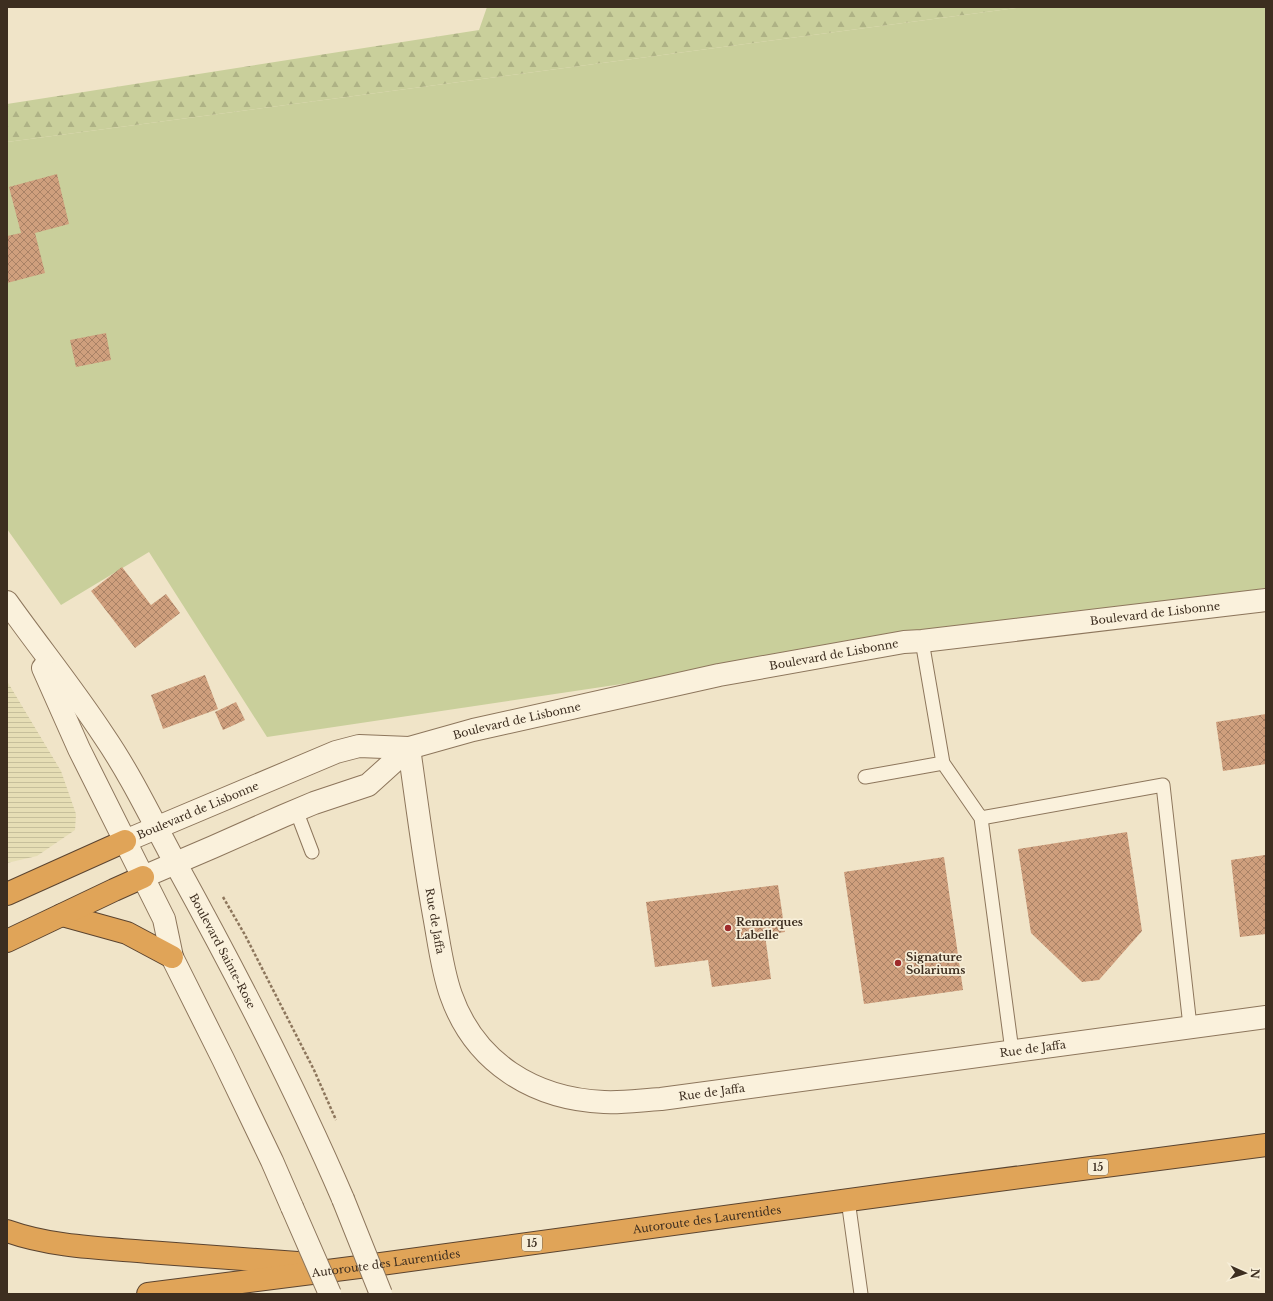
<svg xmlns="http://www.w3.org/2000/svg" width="1273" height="1301" viewBox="0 0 1273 1301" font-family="'Libre Baskerville',serif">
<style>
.farmland{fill:url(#farmland-rules)}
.grass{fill:#c9cf9b}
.forest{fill:url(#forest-firs)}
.building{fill:url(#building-cross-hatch)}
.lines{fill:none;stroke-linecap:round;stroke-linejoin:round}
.service-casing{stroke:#8d765c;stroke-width:15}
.minor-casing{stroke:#8d765c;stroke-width:24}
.tertiary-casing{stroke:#8d765c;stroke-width:24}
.motorway-casing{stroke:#5b4430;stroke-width:24}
.path{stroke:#8d765c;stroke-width:2.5;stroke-dasharray:3 2;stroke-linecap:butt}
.service{stroke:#faf1dc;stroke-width:13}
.minor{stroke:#faf1dc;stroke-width:22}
.tertiary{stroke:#faf1dc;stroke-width:22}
.motorway{stroke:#e0a458;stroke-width:22}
.tertiary-bridge-casing{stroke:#8d765c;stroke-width:24;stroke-linecap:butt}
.tertiary-bridge{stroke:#faf1dc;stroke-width:22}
.poi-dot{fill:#9e2a2b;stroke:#f7eed8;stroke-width:1.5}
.labels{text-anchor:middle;stroke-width:3.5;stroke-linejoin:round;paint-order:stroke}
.shield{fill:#f7eed8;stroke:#756857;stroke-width:1}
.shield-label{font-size:10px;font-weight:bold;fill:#3d2e20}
.street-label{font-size:11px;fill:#3d2e20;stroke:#f7eed8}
.poi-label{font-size:11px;font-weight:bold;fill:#3d2e20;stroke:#f7eed8;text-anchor:start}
</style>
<defs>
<pattern id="farmland-rules" width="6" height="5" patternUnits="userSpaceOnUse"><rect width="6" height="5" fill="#e6deb5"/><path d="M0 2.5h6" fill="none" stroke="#c6bf9b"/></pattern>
<pattern id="forest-firs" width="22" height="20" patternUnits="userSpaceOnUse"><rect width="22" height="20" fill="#c9cf9b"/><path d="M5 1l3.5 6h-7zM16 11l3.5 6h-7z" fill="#aeb285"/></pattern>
<pattern id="building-cross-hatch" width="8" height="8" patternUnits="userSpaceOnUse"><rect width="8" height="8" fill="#cf9f7d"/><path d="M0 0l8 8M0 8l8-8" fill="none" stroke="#a98266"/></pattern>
</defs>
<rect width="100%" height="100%" fill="#f0e4c8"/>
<path class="farmland" d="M7,681L61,771L76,814L75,830L37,856L7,863Z"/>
<path class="grass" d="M1023,7H1266V588L267,737L149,552L61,605L7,529V142Z"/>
<path class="forest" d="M487,7H1023L7,142V104L479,30Z"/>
<path class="building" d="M57,174L69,224L35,233L45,273L7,283V236L21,233L9,187Z
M106,333L111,360L76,367L70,340Z
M122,567L151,605L166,594L180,613L135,648L91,591Z
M205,675L218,709L163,729L151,695Z
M236,702L245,720L223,730L215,712Z
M1266,714V764L1223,771L1216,722Z
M1127,832L1142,931L1099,980L1082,982L1031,933L1018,849Z
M1265,855L1266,934L1240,937L1231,860Z
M944,857L963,990L864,1004L844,872Z
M778,885L785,932L765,935L771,979L712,987L708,960L655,967L646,902Z"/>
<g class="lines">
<g class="service-casing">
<path id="service" d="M922,641L943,763L981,818
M865,777L943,763
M296,810L312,852
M1012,1051L981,818L1163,785L1190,1026
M848,1200L861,1294"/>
</g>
<g class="minor-casing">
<g id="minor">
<path id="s1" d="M409,748C417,804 424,860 434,915C439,942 442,970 451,995C475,1063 534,1099 604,1102C623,1103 642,1100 661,1099L1266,1017"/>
<path id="s2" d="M125,841L336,752L359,746L409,748L473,730L719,675L904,642L922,641L1266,600"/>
<path d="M143,877L213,847L283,816L314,803L368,785L409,748"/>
</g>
</g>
<g class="tertiary-casing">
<g id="tertiary">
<path id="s3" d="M7,602C39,647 74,690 104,736C132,777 153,822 177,866C237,975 294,1085 343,1199"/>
<path d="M43,668L79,749L164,919L172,957L223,1059L272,1161L292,1207"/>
</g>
</g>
<g class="motorway-casing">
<g id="motorway">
<path d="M7,894L125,841"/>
<path d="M62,915L127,933L172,957"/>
<path d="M7,941L114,890L143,877"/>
<path d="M7,1231C52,1247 101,1248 148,1252C202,1256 257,1260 311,1264"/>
<path id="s4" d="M148,1294L359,1267L930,1189L1266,1145"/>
</g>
</g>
<path class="path" d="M223,897L245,935L314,1070L336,1120"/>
<use href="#service" class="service"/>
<use href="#minor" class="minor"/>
<use href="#tertiary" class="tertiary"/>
<use href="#motorway" class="motorway"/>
<g class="tertiary-bridge-casing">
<path id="tertiary-bridge" d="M343,1199L381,1294
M292,1207L330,1294"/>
</g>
<use href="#tertiary-bridge" class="tertiary-bridge"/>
</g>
<g class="poi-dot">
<circle cx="728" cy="928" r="4"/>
<circle cx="898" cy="963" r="4"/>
</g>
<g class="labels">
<g class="shield">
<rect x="1088" y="1159" width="20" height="16" rx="3"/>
<rect x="522" y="1235" width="20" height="16" rx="3"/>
</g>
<g class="shield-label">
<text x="1098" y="1171">15</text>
<text x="532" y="1247">15</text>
</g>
<g class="street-label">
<text dy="4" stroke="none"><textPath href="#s2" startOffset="1062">Boulevard de Lisbonne</textPath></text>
<text dy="4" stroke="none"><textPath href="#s2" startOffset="738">Boulevard de Lisbonne</textPath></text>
<text dy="4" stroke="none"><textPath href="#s2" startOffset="414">Boulevard de Lisbonne</textPath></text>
<text dy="4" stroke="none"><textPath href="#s2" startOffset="79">Boulevard de Lisbonne</textPath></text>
<text dy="4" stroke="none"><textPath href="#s1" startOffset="175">Rue de Jaffa</textPath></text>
<text dy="4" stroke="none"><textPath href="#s3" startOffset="411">Boulevard Sainte-Rose</textPath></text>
<text dy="4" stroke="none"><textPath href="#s1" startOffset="882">Rue de Jaffa</textPath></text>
<text dy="4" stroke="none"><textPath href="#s1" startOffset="558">Rue de Jaffa</textPath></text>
<text dy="4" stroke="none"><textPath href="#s4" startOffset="564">Autoroute des Laurentides</textPath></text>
<text dy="4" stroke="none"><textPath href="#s4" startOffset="240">Autoroute des Laurentides</textPath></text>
</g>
<g class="poi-label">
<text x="736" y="926">Remorques<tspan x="736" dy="13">Labelle</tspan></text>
<text x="906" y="961">Signature<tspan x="906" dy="13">Solariums</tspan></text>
</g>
</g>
<rect width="1273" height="1301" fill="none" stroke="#3d2e20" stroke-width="16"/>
<g transform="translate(1245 1273) rotate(93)" stroke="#f7eed8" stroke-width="3" paint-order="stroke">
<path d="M0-3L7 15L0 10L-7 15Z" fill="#3d2e20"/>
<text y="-6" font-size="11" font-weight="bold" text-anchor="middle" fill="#3d2e20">N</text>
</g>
</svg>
